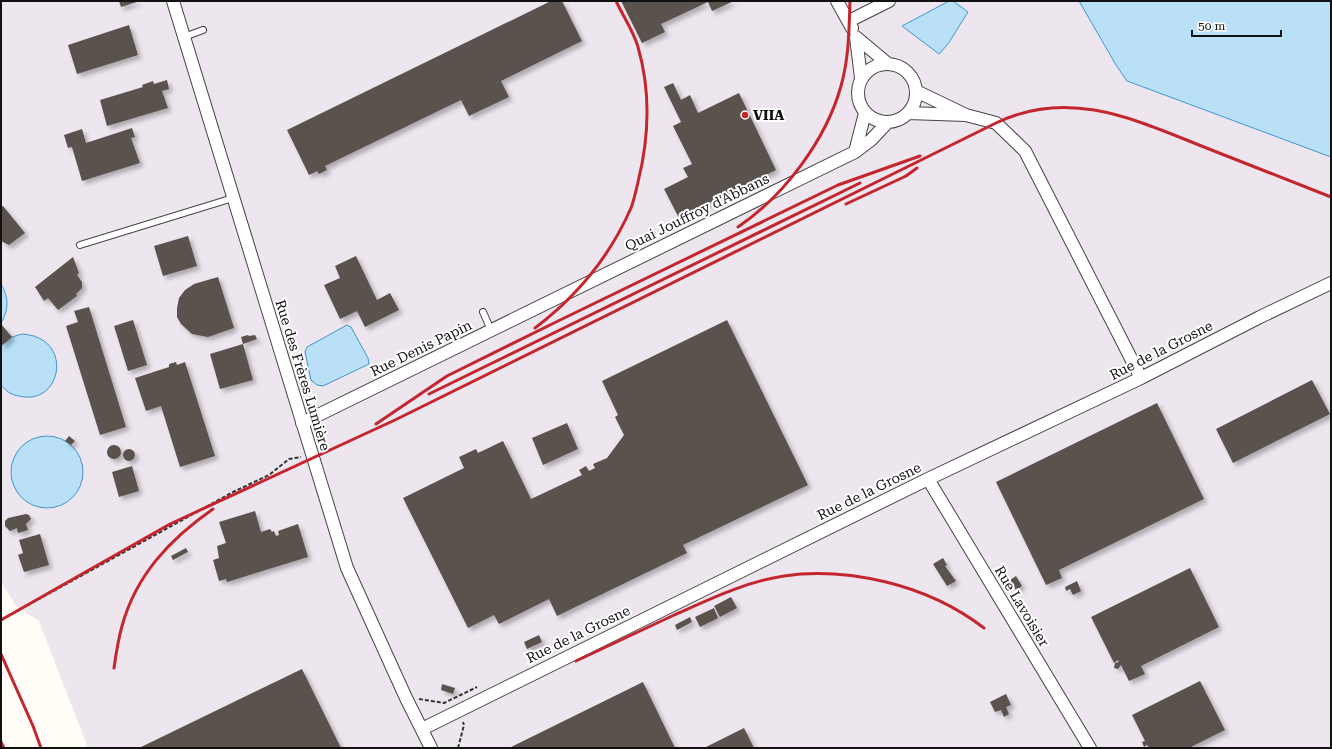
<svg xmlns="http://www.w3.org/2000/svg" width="1332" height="749" viewBox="0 0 1332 749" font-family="'Roboto Serif',serif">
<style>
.industrial{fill:#eee6ef}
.water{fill:#b9e0f7;stroke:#3f96cf}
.building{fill:#5a524d;filter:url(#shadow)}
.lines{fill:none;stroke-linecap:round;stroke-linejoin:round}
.lane-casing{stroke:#444;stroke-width:8}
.street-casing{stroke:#444;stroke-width:14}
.path{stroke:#333;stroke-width:2;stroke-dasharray:4 2;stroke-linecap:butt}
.lane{stroke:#fff;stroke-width:6}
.street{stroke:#fff;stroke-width:12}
.rail{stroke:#c4262e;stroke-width:3}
.poi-dot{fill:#c4262e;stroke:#fff;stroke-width:1.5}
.labels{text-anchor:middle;stroke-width:4;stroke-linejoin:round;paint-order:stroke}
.poi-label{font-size:14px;font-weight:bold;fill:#111;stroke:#fff;text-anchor:start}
.street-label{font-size:14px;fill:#111;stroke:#fff}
</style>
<defs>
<filter id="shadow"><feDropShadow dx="3.5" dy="3.5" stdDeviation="2" flood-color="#0004"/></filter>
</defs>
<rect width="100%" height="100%" fill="#fffdf5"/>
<path class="industrial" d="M1,1H1079L1116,65L1127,81L1331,157V748H88L39,621L16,606L1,582Z"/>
<path class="water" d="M949,1H953L968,12L948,44L939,54L902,26Z
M1079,1H1331V157L1127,81L1116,65Z
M1,284C9,298 9,309 1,323Z
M347,325L351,327L368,358L369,364L323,386L317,385L311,380L305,352L307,347Z
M22,334C75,337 62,407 19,396C11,395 6,391 1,385V346L12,337Z
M11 472a36 36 0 1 1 72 0a36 36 0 1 1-72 0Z"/>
<path class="building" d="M119,1H140L121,7Z
M551,1H562L582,41L501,81L509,97L469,116L461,100L325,166L327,170L319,174L317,171L309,175L287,130Z
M621,1H734L712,11L708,2L661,24L665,32L642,43Z
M129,25L138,55L77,74L68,45Z
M167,80L169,89L162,91L168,108L107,126L100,100L143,87L142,85L153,81L154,84Z
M673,83L681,100L690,95L698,113L739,93L776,170L679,218L664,189L688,177L683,168L692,164L673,126L681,122L664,87Z
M132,128L135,137L131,138L140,163L82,181L72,147L68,148L64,135L82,129L86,143Z
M3,206L25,233L9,245L1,241V207Z
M188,236L197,266L163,276L154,246Z
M356,256L377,300L390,293L399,310L365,327L357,311L340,319L324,285L340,278L335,266Z
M73,257L79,273L77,275L82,282V288L76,294L77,296L58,310L48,298L44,301L35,287Z
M218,277L234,328L208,337L192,334L181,324L177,317V308L179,298L185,290L194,284Z
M89,307L126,427L100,435L66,326L78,322L74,311Z
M133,320L147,365L128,371L114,326Z
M727,320L808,485L683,545L687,553L557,616L549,599L499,624L494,615L468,628L403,498L464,468L459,457L476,449L478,453L503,441L531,499L582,475L579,470L586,466L589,471L595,468L593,464L607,458L624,435L615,417L618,415L602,381Z
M1,324L12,337L1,346Z
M248,335L249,336L255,335L257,339L243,344L241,337Z
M243,344L253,380L220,389L210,354Z
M176,362L177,365L185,362L215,456L180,467L161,406L146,411L135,378L169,367V364Z
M1312,380L1330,414L1233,463L1216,429Z
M1157,403L1204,499L1059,570L1062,578L1046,585L996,482Z
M567,423L578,449L543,465L532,438Z
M69,436L75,441L71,445L65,441Z
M107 452a7 7 0 1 1 14 0a7 7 0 1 1-14 0Z
M123 455a6 6 0 1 1 12 0a6 6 0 1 1-12 0Z
M132,466L139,491L119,497L112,472Z
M255,511L261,532L270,529L272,532L274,531L276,536L279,535L278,531L298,524L308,557L227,582L226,579L219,581L213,560L219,558L217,546L226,543L219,522Z
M26,514L29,515L31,519L26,524L28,530L18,533L17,528L10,531L5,526V521L8,518Z
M40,534L49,565L24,572L18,555L23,553L19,540Z
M186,548L188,552L173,560L171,556Z
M943,558L947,565L945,566L956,581L947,586L933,564Z
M1190,568L1219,627L1141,666L1145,674L1129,681L1121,665L1118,669L1114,668L1115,663L1119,662L1118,660L1114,663L1091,617Z
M1016,576L1022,586L1016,590L1010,580Z
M1077,581L1081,591L1073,595L1070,589L1066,591L1065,587Z
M731,597L737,608L720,617L714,606Z
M714,608L718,618L700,627L695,617Z
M690,617L692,622L677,630L675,625Z
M539,635L542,642L527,649L524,642Z
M302,669L341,748H139Z
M1200,681L1225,730L1189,748H1149L1147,745L1144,747L1142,742L1145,741L1132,715Z
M643,682L675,748H509Z
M442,684L455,688L453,694L441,690Z
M1006,694L1011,705L1006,707L1009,714L1004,717L1001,710L995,712L990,702Z
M744,728L754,748H704Z"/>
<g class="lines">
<g class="lane-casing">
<path id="lane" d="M184,37L203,30
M80,245L233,198
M483,312L491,330"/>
</g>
<g class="street-casing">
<path id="street" d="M173,1L347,568L406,698L431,748
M837,1L852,28
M849,21L889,1
M858 93a29 29 0 1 1 58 0a29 29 0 1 1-58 0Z
M861,78L856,37L887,63
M865,113L855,152L871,140L887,123
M908,113L966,115L916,91
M966,115L996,123L1025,151L1141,378
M302,423L855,152
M928,479L1090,748
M422,729L928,479L1141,378L1260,317L1331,283"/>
</g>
<path class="path" d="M1,620L233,492L269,475L289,459L301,457
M419,699L444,703L477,687
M458,748L464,725L463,722"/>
<use href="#lane" class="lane"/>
<use href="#street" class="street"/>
<path class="rail" d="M846,204L906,176L917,168
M738,227C784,196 826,140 841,86C849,58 849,30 850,1
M535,328C576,297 610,256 631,208C634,200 636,191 638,182C649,138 651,92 638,47C634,32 623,16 616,1
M429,394L860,183
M376,424L447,376L554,323L838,185L920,156
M1,620L170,524L395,420L996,123C1071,87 1138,121 1209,149C1250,165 1290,181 1331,197
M1,654L33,726L41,748
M576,661C608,646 640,631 672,616C708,600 744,582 784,576C818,571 852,574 886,582C923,591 954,605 984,628
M114,668C116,654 118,640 122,626C136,575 170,539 213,509
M1,742L4,748"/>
</g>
<circle class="poi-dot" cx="745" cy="115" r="4"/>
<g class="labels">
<g class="poi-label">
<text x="753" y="120">VIIA</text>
</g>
<g class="street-label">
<text transform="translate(697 212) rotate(-26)" y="5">Quai Jouffroy d'Abbans</text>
<text transform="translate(421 348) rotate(-26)" y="5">Rue Denis Papin</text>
<text transform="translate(1161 350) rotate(-27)" y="5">Rue de la Grosne</text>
<text transform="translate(303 375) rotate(73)" y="5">Rue des Frères Lumière</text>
<text transform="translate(869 491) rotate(-26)" y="5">Rue de la Grosne</text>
<text transform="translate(1022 606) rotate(59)" y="5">Rue Lavoisier</text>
<text transform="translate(578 634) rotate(-26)" y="5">Rue de la Grosne</text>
</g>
</g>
<rect width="1332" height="749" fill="none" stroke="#111111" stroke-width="4"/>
<path d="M1192 30v6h89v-6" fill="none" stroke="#111111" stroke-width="2"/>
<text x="1198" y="30" font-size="12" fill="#111111" stroke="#ffffff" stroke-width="3" paint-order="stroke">50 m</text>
</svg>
